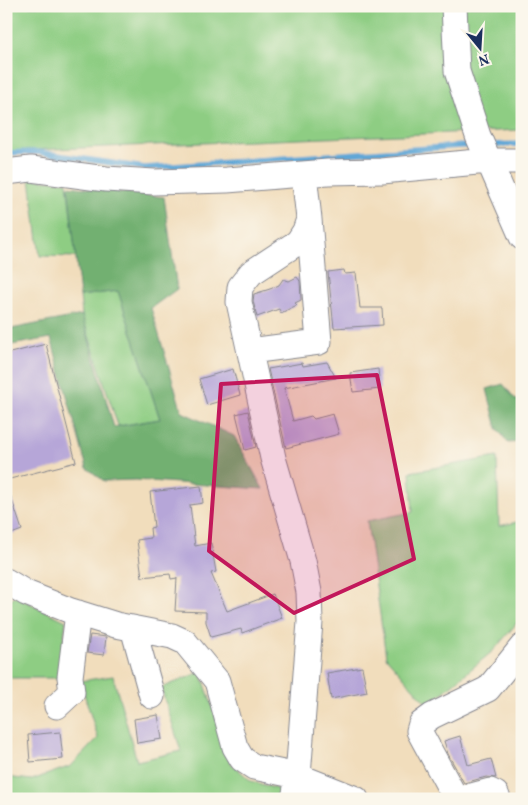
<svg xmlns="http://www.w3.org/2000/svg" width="528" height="805" viewBox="0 0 528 805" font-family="Vollkorn,serif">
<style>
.green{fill:#8ecd83;stroke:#547e70}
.forest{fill:#72b071;stroke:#467068}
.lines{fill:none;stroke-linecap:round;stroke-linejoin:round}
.stream{stroke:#61a7d7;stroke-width:5.5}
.building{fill:#b6a6d8}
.minor-casing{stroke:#86868d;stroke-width:27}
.minor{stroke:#fff;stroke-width:25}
.marked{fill:#c2185b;fill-opacity:0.2;stroke:#c2185b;stroke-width:4;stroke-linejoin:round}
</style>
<rect width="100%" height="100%" fill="#fbf7ec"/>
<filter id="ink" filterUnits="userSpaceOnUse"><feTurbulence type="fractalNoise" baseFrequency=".02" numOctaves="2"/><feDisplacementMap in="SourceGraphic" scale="10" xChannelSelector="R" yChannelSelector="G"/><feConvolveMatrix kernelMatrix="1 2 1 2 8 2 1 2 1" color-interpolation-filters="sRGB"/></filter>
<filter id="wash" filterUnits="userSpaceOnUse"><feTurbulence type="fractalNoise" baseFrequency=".0096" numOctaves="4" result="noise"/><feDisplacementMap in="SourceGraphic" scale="20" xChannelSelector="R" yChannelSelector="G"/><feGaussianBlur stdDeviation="1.12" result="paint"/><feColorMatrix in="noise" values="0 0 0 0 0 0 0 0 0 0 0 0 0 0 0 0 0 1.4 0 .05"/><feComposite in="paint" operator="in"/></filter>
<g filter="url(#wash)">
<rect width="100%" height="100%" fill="#f1ddbc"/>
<path class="green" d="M6,6H522V130L6,151Z
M30,179L67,182L76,257L40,256Z
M118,291L160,419L118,426L82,315L80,296Z
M497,457L499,526L522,521V617L494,650L428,705L386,657L367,521L413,512L410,472Z
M15,596L66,621L59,678H6V602Z
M201,672L231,763L251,781L284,791L282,799H6V775L14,778L32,780L71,766L98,738L80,681L113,676L137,761L181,751L161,688Z"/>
<path class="forest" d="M68,186L164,197L177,289L151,308L182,412L234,436L263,489L136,480L104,481L87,468L51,338L6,346V330L82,315L114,427L160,419L118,291L80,296Z
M503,384L516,400L522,398V442L508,443L497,428L487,389Z"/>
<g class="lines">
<path class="stream" d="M489,145L522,144
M6,153L37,152L145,168L475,145"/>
</g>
<g id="blocks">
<path class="building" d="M344,270L345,274L356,273L360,308H382L383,325L334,328L328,272Z
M297,277L300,281L301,300L295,303L297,305L281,313L279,309L257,317L253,301L254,294L270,289L279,285L283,279L289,281Z
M46,344L76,462L6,480V354Z
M327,362L336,378L284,388L293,421L311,416L314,419L333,414L339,434L286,448L268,369L302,363L303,366Z
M233,369L240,395L207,405L199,379Z
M378,369L380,389L353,392L350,373Z
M248,411L256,447L245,450L236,414Z
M201,486L203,503L190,505L195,546L211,543L216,572L211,573L227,611L273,594L282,618L242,633L241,629L211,637L206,622V612L175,611L177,578L171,579L170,574L142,577L137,540L151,538L150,528L154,527L150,492Z
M9,491L22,530L6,536V492Z
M90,635L106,637L104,655L87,653Z
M362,667L367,692L331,699L327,673Z
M158,715L162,739L137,743L134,719Z
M60,732L63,759L30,762L28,735Z
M460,736L468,765L491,759L496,778L486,777L464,783L448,754L444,741Z"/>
</g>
</g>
<g filter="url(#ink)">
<use href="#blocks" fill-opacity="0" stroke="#86868d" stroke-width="1"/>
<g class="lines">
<g class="minor-casing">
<path id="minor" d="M454,6L457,71L478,136L522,237
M6,172L31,169L106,179L154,182L227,180L328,172L382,171L488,161H522
M250,351L319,342L309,219
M6,581L26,593L71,611L116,625L172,636L185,642L217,681L235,747L242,759L254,767L298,776L356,799
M133,628L152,696
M57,706L72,692L70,677L78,613
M294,799L298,776L310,622L309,592L303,561L273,458L239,302L240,287L251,273L298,242L305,231L309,219L304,174
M456,799L419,731L421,724L432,716L488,689L522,647
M460,799L490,791L496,794L498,799"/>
</g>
<use href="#minor" class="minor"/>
</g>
</g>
<path class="marked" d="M377,375L414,559L294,613L209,551L221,384Z"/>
<rect width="528" height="805" fill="none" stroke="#fbf7ec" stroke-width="25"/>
<g transform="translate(480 48) rotate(162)" stroke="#fbf7ec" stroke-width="4" paint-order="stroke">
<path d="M0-4L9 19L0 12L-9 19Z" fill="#1b2f5e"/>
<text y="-8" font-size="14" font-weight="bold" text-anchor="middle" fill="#1b2f5e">N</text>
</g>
</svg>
